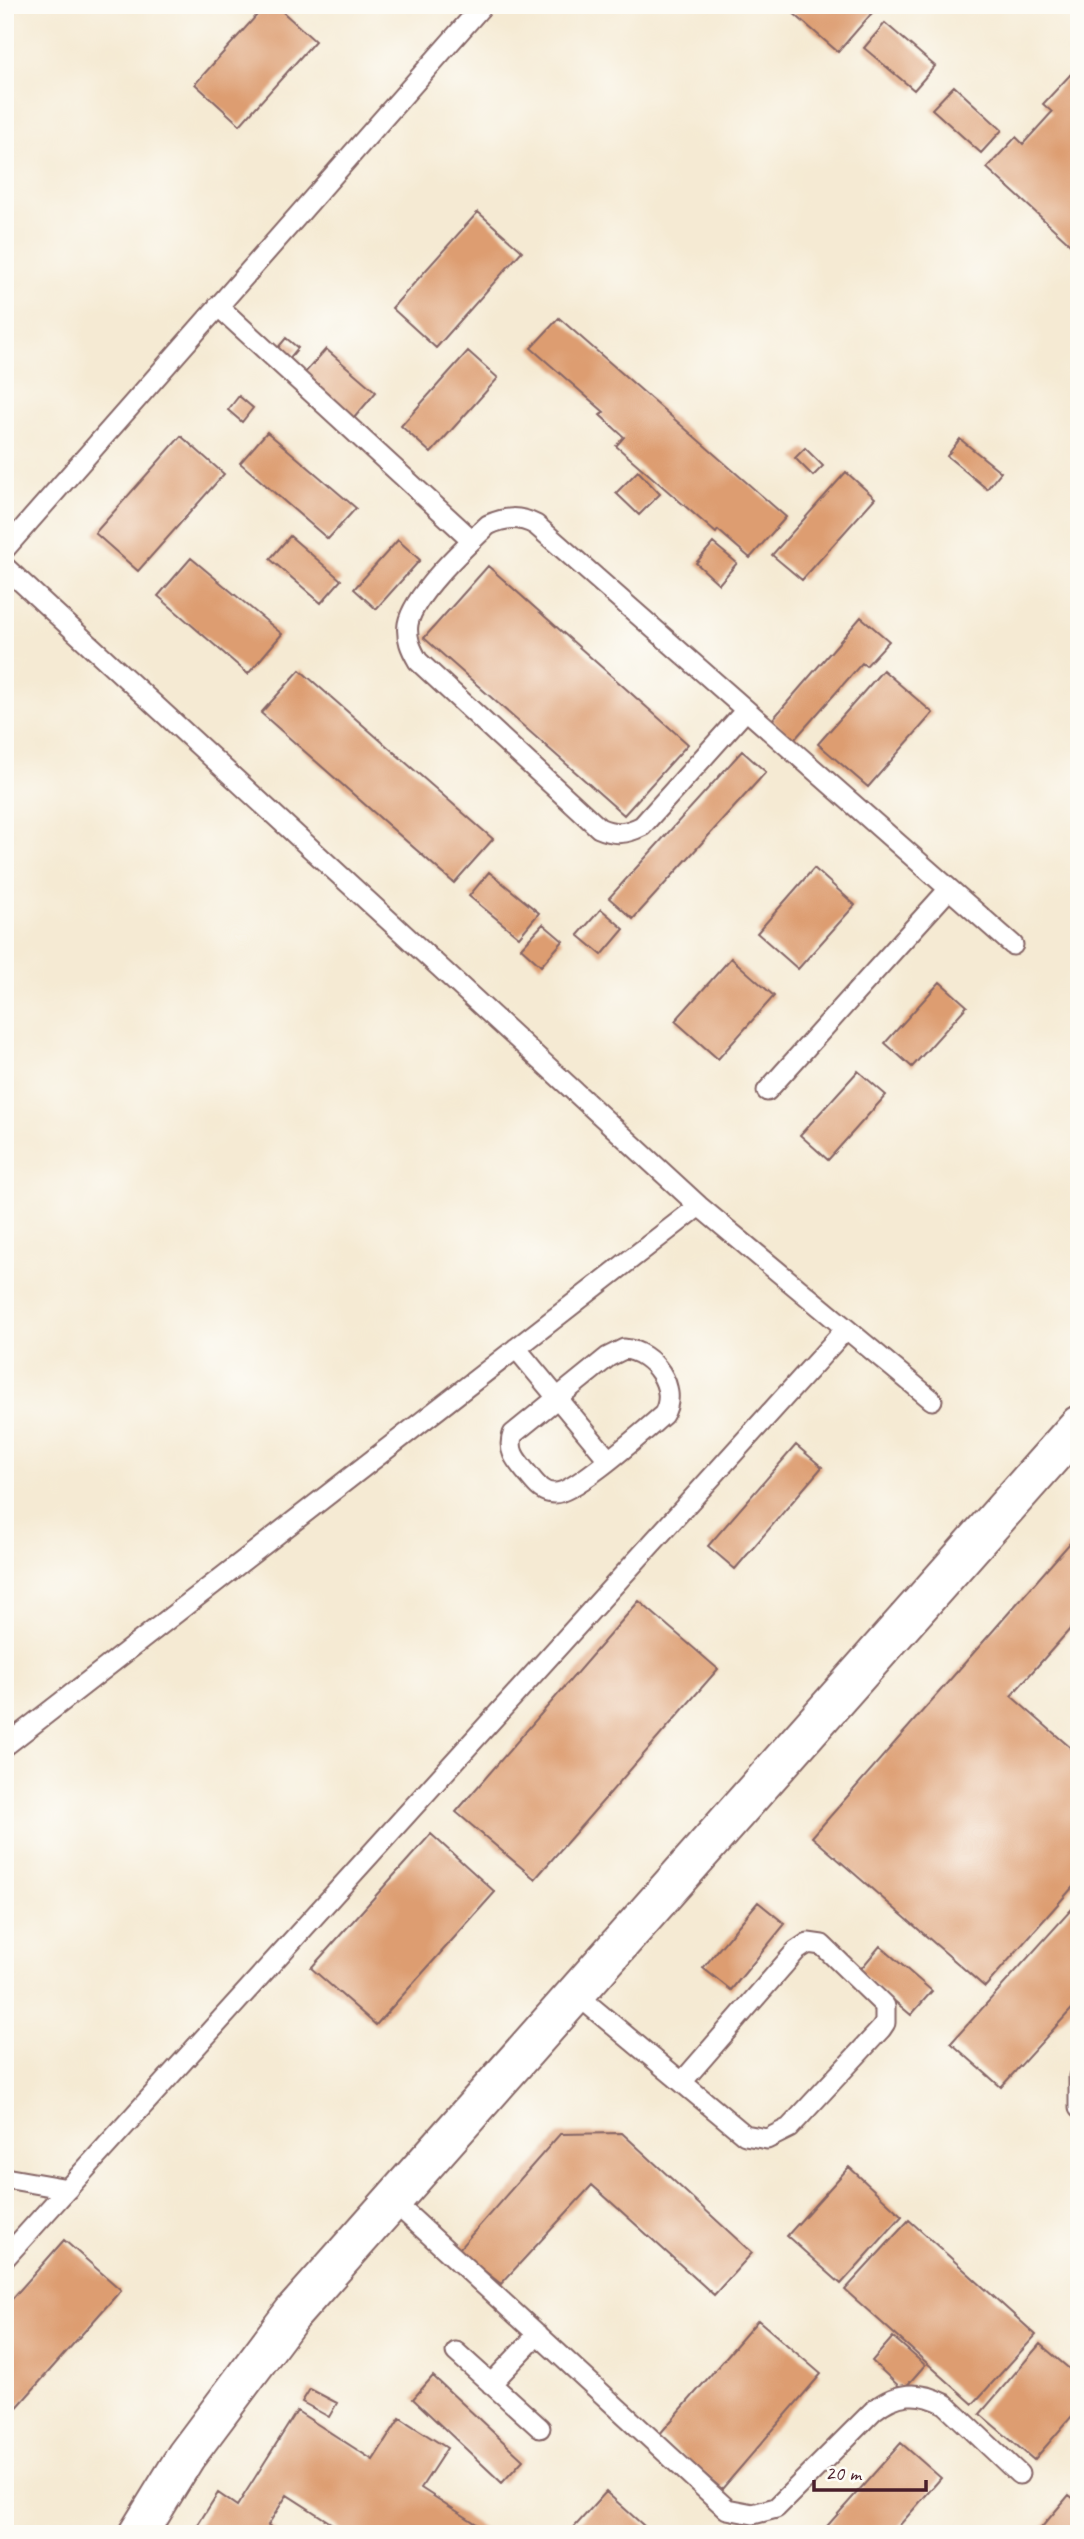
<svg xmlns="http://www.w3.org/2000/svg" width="1084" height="2539" viewBox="0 0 1084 2539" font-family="Caveat,sans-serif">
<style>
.building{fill:#dd9d71}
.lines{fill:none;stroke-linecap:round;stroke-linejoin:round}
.service-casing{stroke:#866666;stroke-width:23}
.minor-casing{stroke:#866666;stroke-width:42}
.service{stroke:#fff;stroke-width:19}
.minor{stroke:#fff;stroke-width:38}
</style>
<rect width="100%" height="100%" fill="#fdfcf7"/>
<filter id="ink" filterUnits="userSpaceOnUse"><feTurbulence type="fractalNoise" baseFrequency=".0143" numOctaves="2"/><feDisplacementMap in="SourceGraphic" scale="14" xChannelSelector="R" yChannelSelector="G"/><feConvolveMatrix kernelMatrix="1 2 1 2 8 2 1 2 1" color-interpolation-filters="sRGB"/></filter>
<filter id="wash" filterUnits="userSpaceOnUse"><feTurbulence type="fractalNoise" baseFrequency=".00686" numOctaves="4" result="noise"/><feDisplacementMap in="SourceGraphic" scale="28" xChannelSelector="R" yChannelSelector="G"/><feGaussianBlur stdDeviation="1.57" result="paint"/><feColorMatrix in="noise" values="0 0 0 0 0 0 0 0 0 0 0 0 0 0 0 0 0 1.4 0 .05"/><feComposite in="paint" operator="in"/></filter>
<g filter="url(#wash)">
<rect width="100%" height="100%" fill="#f5ead3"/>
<g id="blocks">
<path class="building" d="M266,5H275L315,41L240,125L195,84Z
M784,5H879L838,52Z
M885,23L935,66L914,90L864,48Z
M1071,74L1079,82V252L987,168L1016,137L1023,144L1052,112L1043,104Z
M954,86L1002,130L981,153L932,109Z
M478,212L522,251L436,348L392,308Z
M559,318L786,517L750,558L718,530L716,533L616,446L624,437L600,415L604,412L531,348Z
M286,338L298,348L288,360L276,350Z
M326,349L376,392L354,418L303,375Z
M468,351L498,378L431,453L401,426Z
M239,396L253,408L242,422L228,410Z
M267,432L356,508L328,539L240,463Z
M181,436L224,474L138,571L95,533Z
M960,439L1001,472L987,489L947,456Z
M805,448L823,466L813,476L795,458Z
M638,471L660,494L639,515L616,493Z
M846,472L875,498L802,580L772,555Z
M290,536L341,580L321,603L270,559Z
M398,540L420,560L376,609L354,589Z
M713,543L737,563L719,584L696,563Z
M191,558L282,634L248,674L158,596Z
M488,566L688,744L624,815L424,638Z
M861,617L889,641L866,666L862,663L794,740L772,720Z
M300,670L493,839L454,883L261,713Z
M883,670L933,713L868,787L818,744Z
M742,751L766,772L633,919L609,898Z
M814,868L855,905L798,969L757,933Z
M489,872L539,913L519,937L469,896Z
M601,909L624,929L602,955L578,935Z
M543,924L563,941L541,966L521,948Z
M731,958L774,996L718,1059L675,1021Z
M940,982L967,1006L912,1067L885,1043Z
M858,1071L886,1095L828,1160L800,1135Z
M796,1445L822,1467L735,1569L708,1546Z
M1070,1543L1079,1551V1619L1011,1696L1079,1755V1880L985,1987L812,1837Z
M639,1601L718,1669L535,1879L456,1812Z
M431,1834L495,1892L376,2025L311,1968Z
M1079,1901V2001L1001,2087L951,2043Z
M758,1902L785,1924L731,1990L703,1968Z
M880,1946L932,1991L911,2015L859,1971Z
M622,2133L752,2253L714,2295L592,2185L501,2284L458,2250L560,2134Z
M849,2167L902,2216L841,2284L787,2236Z
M909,2220L1036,2335L973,2404L845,2290Z
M64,2240L121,2290L5,2421V2307Z
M758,2320L821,2374L722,2489L659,2435Z
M893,2337L925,2365L903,2390L872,2361Z
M1040,2344L1079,2377V2408L1034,2460L980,2414Z
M433,2376L523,2460L502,2483L413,2399Z
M310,2389L337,2403L329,2417L302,2402Z
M297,2411L373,2460L400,2418L447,2448L421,2488L492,2534H348L287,2495L268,2525L281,2534H192L218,2493L237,2506Z
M901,2443L941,2478L892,2534H820Z
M606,2492L653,2534H568Z
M1069,2495L1079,2503V2534H1036Z"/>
</g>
</g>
<g filter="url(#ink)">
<use href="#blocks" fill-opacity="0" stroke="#866666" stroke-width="2"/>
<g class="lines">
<g class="service-casing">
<path id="service" d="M218,306L472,540
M5,549L483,5
M5,567L699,1206L932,1400
M746,710L642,826C626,834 615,835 599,828L418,661C411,649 406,638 408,624C413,595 466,546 488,525C505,517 519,516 536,525C695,665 854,804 1013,945
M767,1091L949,889
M516,1348L608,1459
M624,1349C653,1351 680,1389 663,1415C644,1431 575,1493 555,1493C541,1494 534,1481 526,1472C516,1460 507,1450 513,1434L608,1357Z
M5,1746L699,1206
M576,1994L745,2135L767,2139L789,2128L881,2029L885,2023V2006L822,1945L808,1943L796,1951L682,2082
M1079,2077V2108
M5,2178L68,2189
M393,2201L727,2509L753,2514L776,2508L873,2411C896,2392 919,2390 945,2404L1019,2474
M5,2258L845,1330
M456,2352L540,2428
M491,2384L538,2334"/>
</g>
<g class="minor-casing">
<path id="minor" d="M138,2534L186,2456L293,2313L1079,1425"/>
</g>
<use href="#service" class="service"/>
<use href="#minor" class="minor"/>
</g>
</g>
<rect width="1084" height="2539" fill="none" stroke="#fdfcf7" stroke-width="28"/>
<path d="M814 2480v10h112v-10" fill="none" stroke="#4a1f2b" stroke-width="3.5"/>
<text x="825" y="2480" font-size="21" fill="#4a1f2b" stroke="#fdfcf7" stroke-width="5" paint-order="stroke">20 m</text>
</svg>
